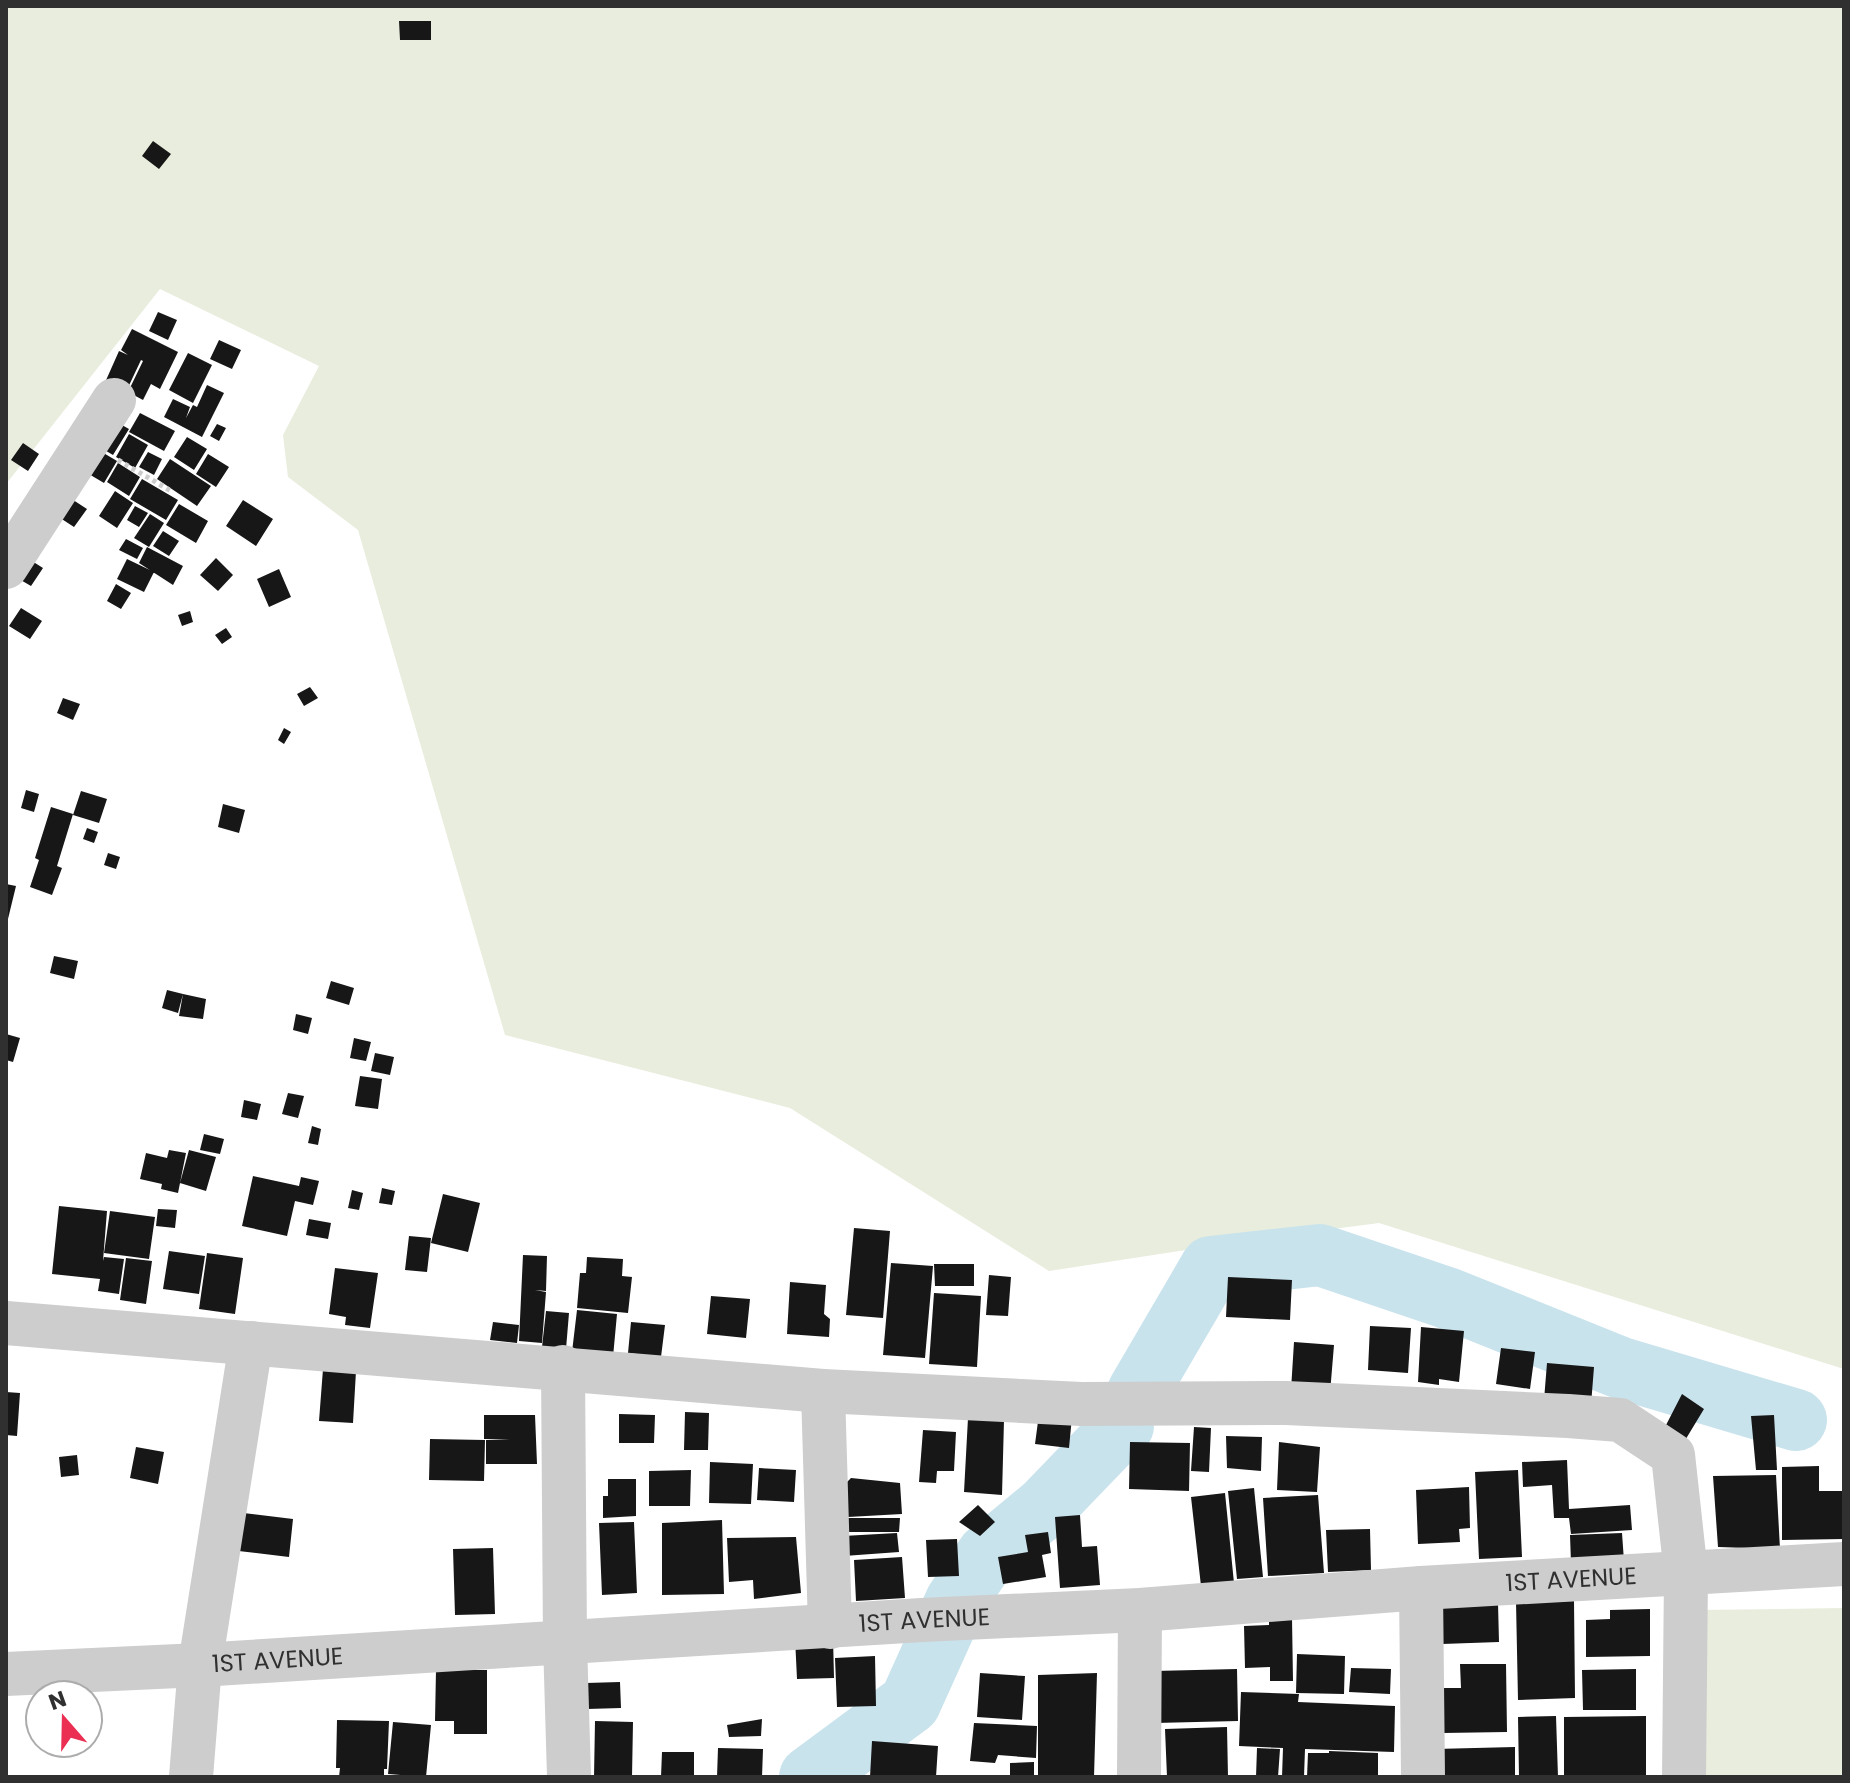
<svg xmlns="http://www.w3.org/2000/svg" width="1850" height="1783" viewBox="0 0 1850 1783" font-family="Poppins,sans-serif">
<style>
.green{fill:#e8eddd}
.lines{fill:none;stroke-linecap:round;stroke-linejoin:round}
.river{stroke:#c9e3ed;stroke-width:62}
.building{fill:#171717}
.path{stroke:#cdcdcd;stroke-width:5;stroke-dasharray:4 4;stroke-linecap:butt}
.minor{stroke:#cdcdcd;stroke-width:44}
.labels{text-anchor:middle;stroke-width:8;stroke-linejoin:round;paint-order:stroke}
.street-label{font-size:24px;fill:#303030;stroke:#fff}
</style>
<rect width="100%" height="100%" fill="#fff"/>
<path class="green" d="M6,6H1844V1369L1379,1223L1264,1238L1049,1271L790,1108L505,1035L358,530L288,477L283,435L319,366L160,289L6,484Z
M1844,1608V1777H1699L1698,1610Z"/>
<g class="lines">
<path class="river" d="M1138,1392L1211,1267L1320,1255L1447,1298L1621,1368L1796,1420
M810,1777L910,1703L956,1601L987,1555L1045,1507L1123,1426"/>
</g>
<path class="building" d="M399,21H431V40H400Z
M153,141L171,154L159,169L142,156Z
M158,312L177,320L168,340L149,331Z
M132,329L178,352L160,389L151,384L143,400L128,392L143,361L141,360L124,396L103,387L119,351L128,355L121,350Z
M219,340L241,350L232,369L210,359Z
M188,353L212,365L193,403L169,390Z
M207,385L224,393L202,437L164,417L173,399L190,407L186,418L193,405L197,407Z
M140,413L175,431L164,451L129,432Z
M106,416L129,429L113,455L91,442Z
M217,424L226,428L219,441L210,436Z
M129,434L148,445L135,468L116,457Z
M187,437L207,449L194,470L174,457Z
M23,443L39,454L28,471L11,460Z
M90,445L117,461L104,483L77,467Z
M148,452L162,459L154,475L139,467Z
M208,454L229,467L216,487L196,474Z
M170,459L211,486L197,506L157,479Z
M118,463L140,477L129,496L107,482Z
M142,479L178,500L166,520L130,499Z
M115,491L133,503L117,528L99,516Z
M64,494L87,509L74,527L51,512Z
M243,500L273,519L256,546L226,526Z
M179,504L208,521L196,543L166,525Z
M135,506L148,513L139,527L127,520Z
M150,514L164,523L149,547L134,538Z
M163,531L179,541L169,556L153,546Z
M126,539L143,548L137,559L119,550Z
M147,547L183,566L173,585L139,563Z
M24,556L43,568L31,586L12,575Z
M216,558L233,575L218,591L200,575Z
M127,559L154,572L144,592L117,579Z
M279,569L291,597L269,607L257,579Z
M116,584L131,593L121,609L107,601Z
M21,608L42,621L30,639L9,626Z
M190,611L193,622L182,626L178,615Z
M226,628L232,637L222,644L215,635Z
M310,687L318,698L304,706L297,694Z
M63,698L80,704L73,720L57,713Z
M284,728L291,732L284,744L278,740Z
M26,790L39,794L34,812L21,808Z
M81,791L107,799L99,823L73,815Z
M223,804L245,810L239,833L218,827Z
M51,807L73,814L57,866L62,868L52,895L30,887L39,860L35,858Z
M87,828L98,832L94,843L83,839Z
M108,853L120,857L116,869L104,865Z
M6,884L16,886L7,923H6Z
M54,956L78,961L74,979L50,973Z
M331,981L354,988L349,1005L326,998Z
M167,990L183,994L178,1013L162,1008Z
M183,994L206,999L203,1019L179,1016Z
M296,1014L312,1018L308,1034L293,1030Z
M6,1034L20,1038L13,1062L6,1060Z
M354,1038L371,1042L366,1061L350,1058Z
M375,1053L394,1057L390,1075L371,1071Z
M360,1076L382,1079L378,1109L355,1106Z
M288,1093L304,1096L298,1118L282,1114Z
M244,1100L261,1104L257,1120L241,1117Z
M312,1126L321,1129L318,1145L308,1143Z
M204,1134L224,1139L220,1154L200,1150Z
M169,1150L186,1153L178,1193L161,1189L162,1184L140,1179L146,1153L167,1158Z
M189,1150L216,1157L206,1191L180,1183Z
M253,1176L299,1186L301,1177L319,1181L313,1205L295,1201L287,1236L242,1226Z
M382,1188L395,1191L392,1205L379,1203Z
M352,1190L363,1193L359,1210L348,1208Z
M443,1194L480,1203L468,1252L431,1243Z
M59,1206L107,1211L103,1261L104,1257L124,1259L119,1294L98,1291L100,1279L52,1274Z
M158,1209L177,1210L175,1228L156,1226Z
M110,1211L155,1217L149,1259L104,1253Z
M309,1219L331,1223L328,1239L306,1235Z
M854,1228L890,1231L883,1318L846,1315Z
M409,1236L431,1238L427,1272L405,1270Z
M169,1251L205,1256L199,1294L163,1289Z
M207,1253L243,1258L235,1314L199,1309Z
M523,1255L547,1256L546,1291L535,1290L546,1292L542,1343L519,1341Z
M587,1257L623,1259L622,1276L632,1277L628,1313L577,1308L580,1273H586Z
M126,1258L152,1261L146,1304L120,1300Z
M891,1263L933,1266L925,1358L883,1355Z
M934,1264H974V1286H935Z
M335,1268L378,1273L370,1328L345,1325L346,1317L329,1314Z
M989,1275L1011,1277L1008,1316L986,1315Z
M1228,1277L1292,1280L1290,1320L1226,1317Z
M790,1282L826,1285L824,1314L830,1319L829,1337L787,1334Z
M934,1293L981,1296L977,1367L929,1364Z
M711,1296L750,1299L746,1338L707,1334Z
M577,1310L617,1314L613,1357L572,1352Z
M546,1311L569,1313L566,1349L542,1347Z
M493,1322L519,1325L517,1343L490,1340Z
M631,1322L665,1325L661,1357L628,1353Z
M1370,1326L1411,1328L1408,1373L1368,1370Z
M1421,1327L1464,1331L1459,1382L1439,1379V1385L1418,1382Z
M1294,1342L1334,1345L1330,1393L1291,1390Z
M1501,1348L1535,1352L1530,1389L1496,1384Z
M1547,1363L1594,1367L1591,1405L1544,1400Z
M323,1369L356,1371L353,1423L319,1421Z
M6,1392L20,1393L17,1436L6,1435Z
M1682,1394L1704,1409L1684,1442L1665,1427Z
M685,1412L709,1413L708,1450H684Z
M619,1414L655,1415L654,1443H619Z
M1039,1414L1072,1417L1069,1448L1035,1444Z
M484,1415H535L537,1464H486V1440L510,1439H484Z
M1774,1415L1777,1470H1756L1751,1416Z
M968,1418L1004,1420L1002,1495L964,1492Z
M1194,1427L1211,1428L1209,1472L1191,1471Z
M923,1430L956,1432L954,1471H937L936,1483L919,1482Z
M1226,1436L1262,1437L1261,1471L1227,1468Z
M430,1439L485,1440L484,1481L429,1480Z
M1130,1442L1190,1443L1189,1491L1129,1489Z
M1279,1442L1320,1447L1317,1492L1277,1490Z
M136,1447L164,1452L158,1484L130,1478Z
M77,1455L79,1475L61,1477L59,1457Z
M1567,1460L1569,1509L1630,1505L1632,1530L1571,1534L1569,1518H1554L1552,1485L1523,1487L1522,1462Z
M710,1462L753,1464L751,1504L709,1503Z
M1819,1466V1491H1844V1539L1782,1540V1467Z
M759,1468L796,1470L794,1502L757,1500Z
M691,1470L690,1506H649V1471Z
M1518,1470L1522,1557L1479,1559L1475,1472Z
M1776,1475L1780,1549L1718,1547L1713,1476Z
M851,1478L900,1483L902,1514L848,1517L846,1483Z
M608,1479H636V1516L603,1518V1496H608Z
M1469,1487L1470,1528L1459,1529L1460,1542L1418,1544L1416,1490Z
M1254,1488L1263,1577L1237,1579L1228,1491Z
M1225,1493L1234,1583L1201,1586L1191,1497Z
M1318,1495L1324,1573L1268,1576L1263,1498Z
M978,1505L995,1522L980,1536L959,1522Z
M235,1512L293,1519L289,1557L230,1550Z
M1080,1515L1082,1547L1097,1546L1100,1585L1060,1588L1055,1517Z
M844,1518H900L899,1532H841Z
M722,1520L724,1594L662,1595V1523Z
M634,1522L637,1593L602,1595L599,1523Z
M1370,1529L1371,1570L1328,1572L1326,1530Z
M1048,1532L1051,1553L1042,1555L1046,1577L1003,1584L998,1557L1028,1552L1025,1535Z
M897,1533L899,1552L844,1556L843,1536Z
M1622,1533L1624,1561L1571,1563L1570,1535Z
M796,1537L801,1593L754,1599L753,1580L729,1582L727,1538Z
M957,1539L959,1576L928,1577L926,1540Z
M493,1548L495,1614L455,1615L453,1549Z
M902,1557L905,1598L856,1601L854,1560Z
M1574,1601L1575,1698L1518,1700L1516,1602Z
M1498,1603L1499,1642L1442,1644L1441,1605Z
M1650,1609V1656L1586,1657V1620L1610,1619V1610Z
M1269,1618H1292L1293,1681H1270V1667L1245,1668L1244,1626L1269,1625Z
M833,1637L834,1678L797,1679L795,1638Z
M1297,1654L1345,1656L1344,1694L1296,1693Z
M875,1656L876,1706L837,1707L835,1658Z
M1460,1664H1506L1507,1732L1443,1733V1688H1461Z
M1351,1668L1391,1669L1390,1694L1349,1692Z
M1237,1669L1238,1721L1155,1723L1154,1671Z
M1636,1669V1710H1583L1582,1670Z
M436,1670H487V1734H454V1721H435Z
M980,1673L1025,1676L1022,1720L977,1717Z
M1097,1673L1094,1777H1038V1675Z
M620,1682L621,1708L587,1709L586,1683Z
M1241,1692L1299,1694L1298,1702L1395,1706L1394,1752L1305,1749L1304,1777H1282L1283,1748L1239,1746Z
M1556,1716L1558,1777H1519L1518,1717Z
M1646,1716V1777H1564V1717Z
M762,1719L761,1736L729,1737L727,1725Z
M337,1720L389,1721L387,1769H384V1777H339L340,1768H336Z
M595,1721L633,1722L632,1777H594Z
M393,1722L431,1725L426,1777L388,1774Z
M974,1723L1037,1726L1036,1758L998,1755L995,1763L970,1761Z
M1227,1727L1228,1777H1167L1165,1729Z
M872,1741L938,1746L936,1777H870Z
M1515,1747V1777H1436L1435,1749Z
M718,1748L763,1749L762,1777H717Z
M1257,1748L1280,1749L1278,1777H1256Z
M1329,1751L1378,1753V1777H1307L1308,1753H1329Z
M662,1752H694V1777H661Z
M1034,1762V1777H1010V1763Z"/>
<g class="lines">
<path class="path" d="M118,460L171,491"/>
<g class="minor">
<path d="M6,567L114,400"/>
<path d="M6,1323L823,1391L1081,1404L1286,1403L1568,1416L1620,1420L1673,1455L1686,1574L1684,1777"/>
<path d="M563,1367L565,1641L569,1777"/>
<path d="M823,1391L830,1627"/>
<path d="M1421,1588L1423,1777"/>
<path id="s1" d="M6,1674L200,1665L922,1620L1140,1610L1421,1588L1844,1564"/>
<path d="M191,1777L200,1665L251,1343"/>
<path d="M1139,1777L1140,1610"/>
</g>
</g>
<g class="labels">
<g class="street-label">
<text dy="8" stroke="none"><textPath href="#s1" startOffset="1568">1ST AVENUE</textPath></text>
<text dy="8" stroke="none"><textPath href="#s1" startOffset="920">1ST AVENUE</textPath></text>
<text dy="8" stroke="none"><textPath href="#s1" startOffset="272">1ST AVENUE</textPath></text>
</g>
</g>
<rect width="1850" height="1783" fill="none" stroke="#303030" stroke-width="16"/>
<g transform="translate(64 1719) rotate(340)"><circle r="38" fill="#ffffff" stroke="#acacac" stroke-width="2"/>
<path d="M0-6L14 30L0 20L-14 30Z" fill="#ea2f52"/>
<text y="-12" font-size="22" font-weight="bold" text-anchor="middle" fill="#303030">N</text>
</g>
</svg>
